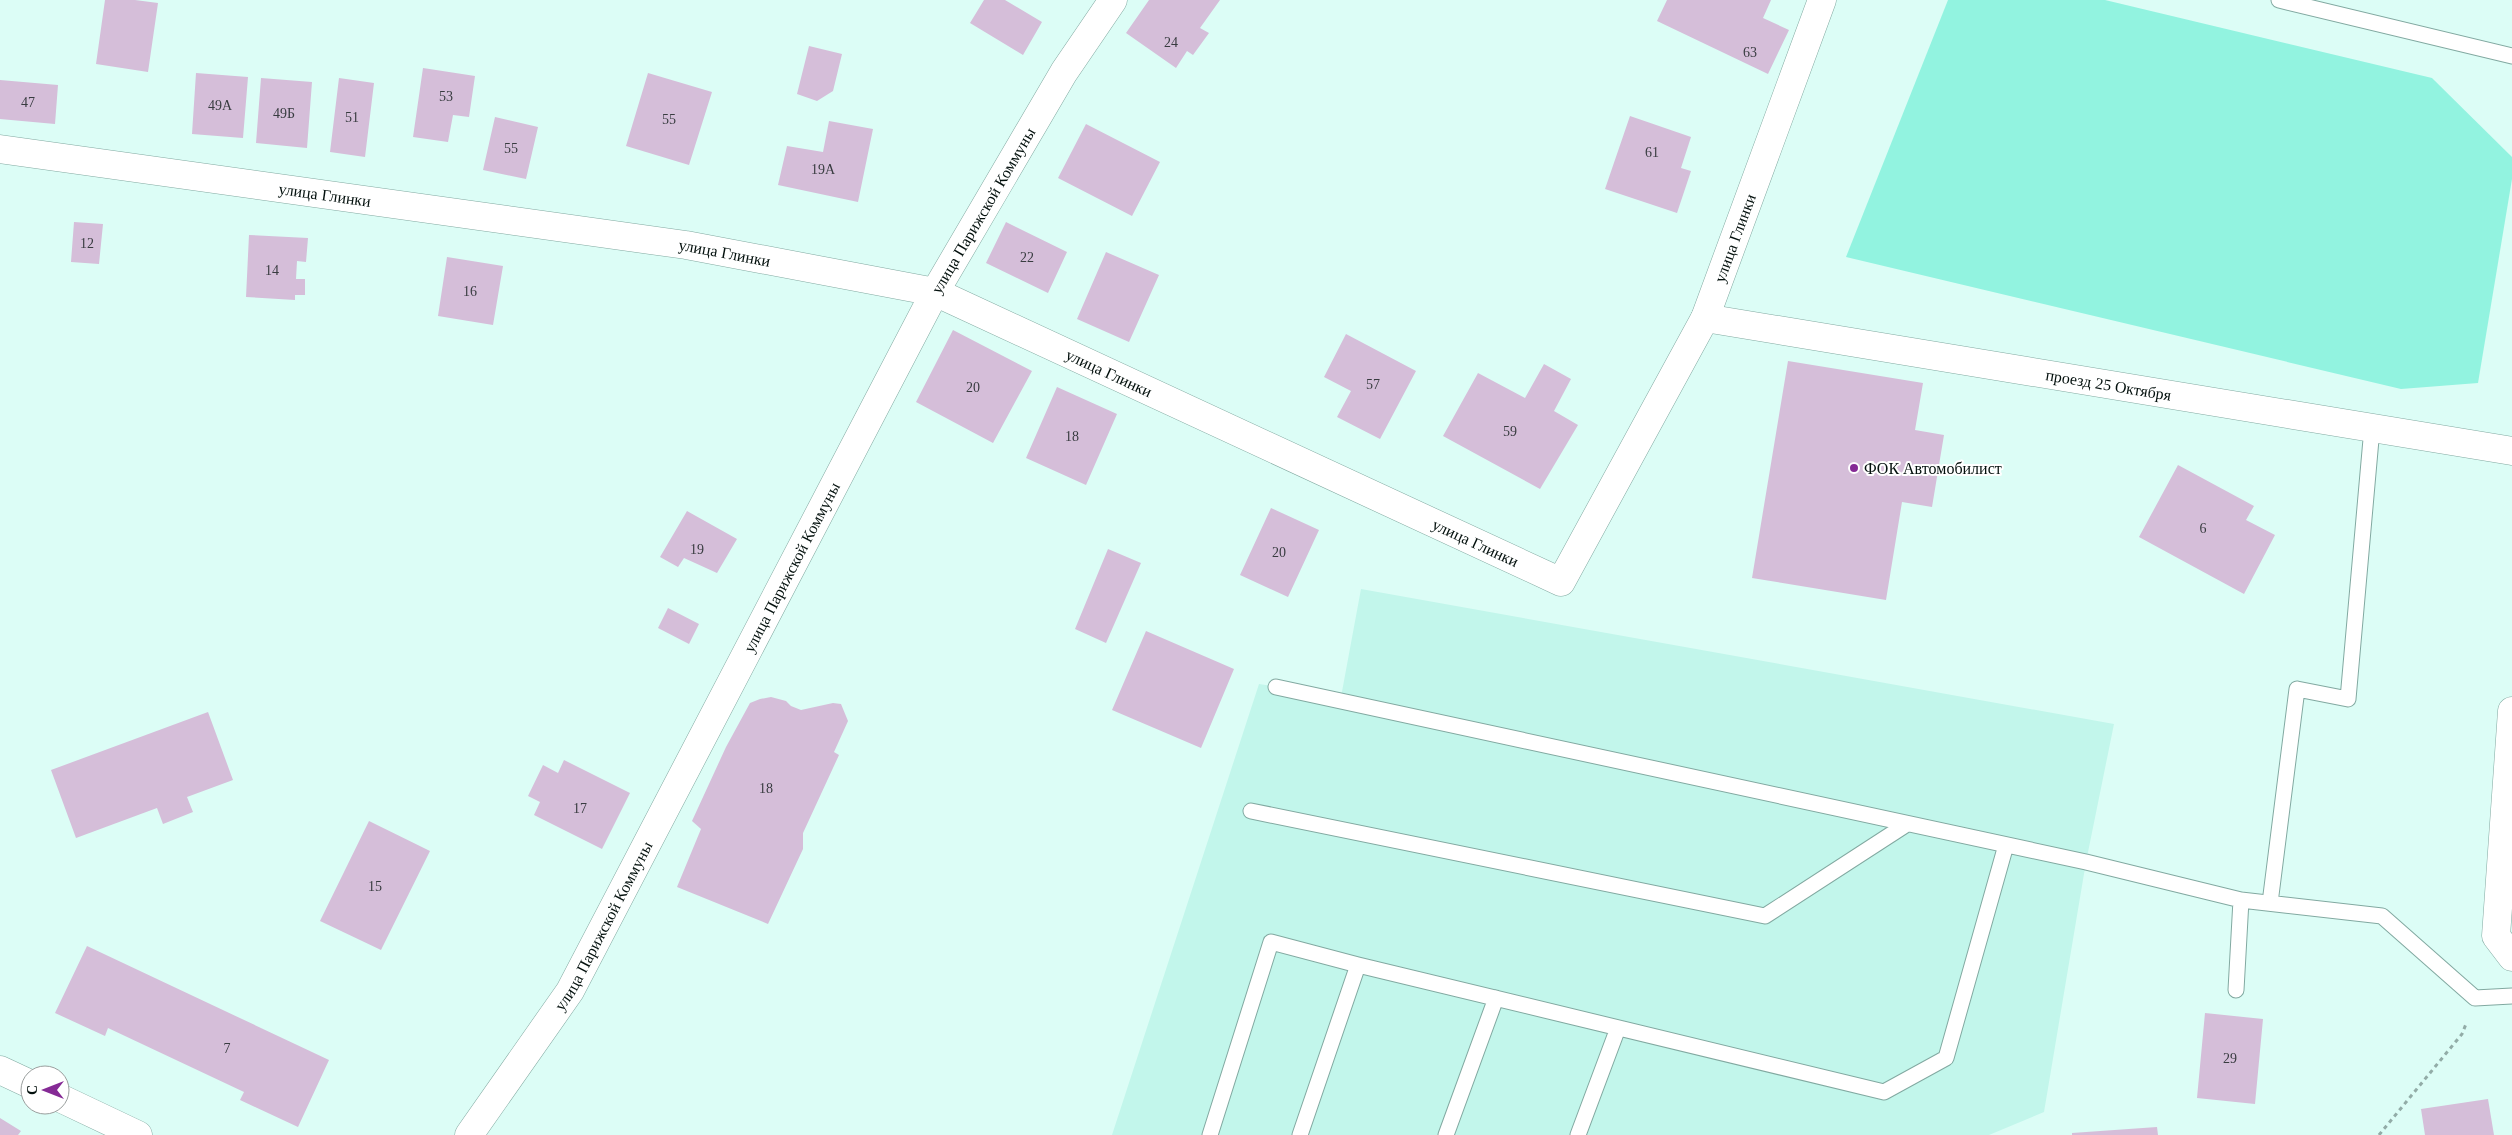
<svg xmlns="http://www.w3.org/2000/svg" width="2512" height="1135" viewBox="0 0 2512 1135" font-family="Georgia,serif">
<style>
.built{fill:#c2f6eb}
.green{fill:#92f3e0}
.building{fill:#d5bed9}
.lines{fill:none;stroke-linecap:round;stroke-linejoin:round}
.lane-casing{stroke:#82a9a1;stroke-width:17}
.street-casing{stroke:#82a9a1;stroke-width:29}
.secondary-casing{stroke:#82a9a1;stroke-width:29}
.path{stroke:#92aca7;stroke-width:3;stroke-dasharray:4 4;stroke-linecap:butt}
.lane{stroke:#fff;stroke-width:15}
.street{stroke:#fff;stroke-width:28}
.secondary{stroke:#fff;stroke-width:28}
.poi-dot{fill:#852a95;stroke:#fff;stroke-width:2}
.labels{text-anchor:middle;stroke-width:4;stroke-linejoin:round;paint-order:stroke}
.number-label{font-size:14px;fill:#383c40}
.street-label{font-size:16px;fill:#03100d;stroke:#fff}
.poi-label{font-size:16px;fill:#03100d;stroke:#fff;text-anchor:start}
</style>
<rect width="100%" height="100%" fill="#dcfdf6"/>
<path class="built" d="M1361,589L2114,724L2086,862L2044,1112L1989,1135H1112L1259,684L1341,697Z"/>
<path class="green" d="M1948,0H2105L2432,78L2512,157V179L2478,383L2401,389L1846,257Z"/>
<path class="building" d="M105,0H135L158,3L148,72L96,64Z
M984,0H1005L1042,22L1023,55L970,23Z
M1149,0H1220L1200,28L1209,33L1193,55L1187,51L1176,68L1126,33Z
M1667,0H1771L1763,18L1789,30L1768,74L1657,21Z
M809,46L842,54L833,91L817,101L797,94Z
M423,68L475,76L469,117L453,115L448,142L413,137Z
M196,73L248,77L243,138L192,134Z
M648,73L712,92L689,165L626,146Z
M261,78L312,82L307,148L256,143Z
M339,78L374,83L365,157L330,152Z
M0,80L58,85L55,124L0,119Z
M1630,116L1691,137L1681,168L1691,171L1677,213L1605,189Z
M495,117L538,127L526,179L483,170Z
M829,121L873,129L858,202L778,185L787,146L823,152Z
M1086,124L1160,162L1132,216L1058,178Z
M74,222L103,224L99,264L71,262Z
M1006,222L1067,252L1048,293L986,263Z
M249,235L308,238L306,262L297,261L296,279H305V295H295V300L246,297Z
M1106,252L1159,275L1129,342L1077,319Z
M447,257L503,266L493,325L438,316Z
M953,330L1032,371L993,443L916,402Z
M1346,334L1416,371L1380,439L1337,417L1351,391L1324,377Z
M1788,361L1923,383L1915,430L1944,435L1932,507L1902,502L1886,600L1752,578Z
M1544,364L1571,379L1554,411L1578,425L1540,489L1443,436L1478,373L1525,398Z
M1057,387L1117,414L1086,485L1026,458Z
M2178,465L2254,506L2246,520L2275,535L2244,594L2139,537Z
M1271,508L1319,530L1288,597L1240,575Z
M687,511L737,539L717,573L684,558L678,567L660,557Z
M1108,549L1141,563L1106,643L1075,629Z
M668,608L699,624L689,644L658,628Z
M1146,631L1234,669L1201,748L1112,710Z
M771,697L786,701L791,706L801,710L833,703L841,704L848,721L834,752L839,755L803,833V849L768,924L677,887L701,829L692,821L726,747L750,703L760,699Z
M208,712L233,780L187,797L193,812L163,824L157,808L76,838L51,770Z
M564,760L630,793L602,849L534,815L540,802L528,796L543,765L558,773Z
M369,821L430,851L381,950L320,921Z
M87,946L329,1060L298,1127L240,1100L244,1092L108,1028L105,1036L55,1013Z
M2205,1013L2263,1019L2255,1104L2197,1098Z
M2488,1099L2494,1135H2425L2421,1109Z
M0,1118L21,1131L18,1135H0Z
M2157,1127L2158,1135H2072V1133Z"/>
<g class="lines">
<g class="lane-casing">
<path id="lane" d="M2279,0L2512,56
M1276,687L2086,862L2241,900
M1251,811L1765,916L1907,824
M2270,903L2297,689L2348,699L2372,428
M2236,990L2241,900L2382,916L2475,998L2512,996
M1210,1135L1271,942L1358,965L1884,1092L1946,1058L2006,845
M1300,1135L1358,965
M1446,1135L1496,998
M1578,1135L1618,1028"/>
</g>
<g class="street-casing">
<g id="street">
<path id="s1" d="M0,149L686,245L935,292L1561,582L1705,318L1822,0"/>
<path id="s2" d="M1705,318L2512,451"/>
<path d="M2512,711L2496,936L2512,957"/>
<path d="M0,1070L30,1084"/>
<path d="M60,1098L138,1135"/>
</g>
</g>
<g class="secondary-casing">
<g id="secondary">
<path id="s3" d="M469,1135L570,991L935,292L1064,72L1113,0"/>
</g>
</g>
<path class="path" d="M2379,1135L2462,1034L2466,1024"/>
<use href="#lane" class="lane"/>
<use href="#street" class="street"/>
<use href="#secondary" class="secondary"/>
</g>
<circle class="poi-dot" cx="1854" cy="468" r="5"/>
<g class="labels">
<g class="number-label">
<text x="1171" y="47">24</text>
<text x="1750" y="57">63</text>
<text x="446" y="101">53</text>
<text x="28" y="107">47</text>
<text x="220" y="110">49А</text>
<text x="284" y="118">49Б</text>
<text x="352" y="122">51</text>
<text x="669" y="124">55</text>
<text x="511" y="153">55</text>
<text x="1652" y="157">61</text>
<text x="823" y="174">19А</text>
<text x="87" y="248">12</text>
<text x="1027" y="262">22</text>
<text x="272" y="275">14</text>
<text x="470" y="296">16</text>
<text x="1373" y="389">57</text>
<text x="973" y="392">20</text>
<text x="1510" y="436">59</text>
<text x="1072" y="441">18</text>
<text x="2203" y="533">6</text>
<text x="697" y="554">19</text>
<text x="1279" y="557">20</text>
<text x="766" y="793">18</text>
<text x="580" y="813">17</text>
<text x="375" y="891">15</text>
<text x="227" y="1053">7</text>
<text x="2230" y="1063">29</text>
</g>
<g class="street-label">
<text dy="6" stroke="none"><textPath href="#s1" startOffset="328">улица Глинки</textPath></text>
<text dy="6" stroke="none"><textPath href="#s3" startOffset="1059">улица Парижской Коммуны</textPath></text>
<text dy="6" stroke="none"><textPath href="#s1" startOffset="2022">улица Глинки</textPath></text>
<text dy="6" stroke="none"><textPath href="#s1" startOffset="732">улица Глинки</textPath></text>
<text dy="6" stroke="none"><textPath href="#s1" startOffset="1138">улица Глинки</textPath></text>
<text dy="6" stroke="none"><textPath href="#s2" startOffset="409">проезд 25 Октября</textPath></text>
<text dy="6" stroke="none"><textPath href="#s1" startOffset="1542">улица Глинки</textPath></text>
<text dy="6" stroke="none"><textPath href="#s3" startOffset="654">улица Парижской Коммуны</textPath></text>
<text dy="6" stroke="none"><textPath href="#s3" startOffset="249">улица Парижской Коммуны</textPath></text>
</g>
<g class="poi-label">
<text x="1864" y="474">ФОК Автомобилист</text>
</g>
</g>
<g transform="translate(45 1090) rotate(270)"><circle r="24" fill="#ffffff" stroke="#9a9f9e"/>
<path d="M0-4L9 19L0 12L-9 19Z" fill="#852a95"/>
<text y="-8" font-size="14" font-weight="bold" text-anchor="middle" fill="#03100d">С</text>
</g>
</svg>
